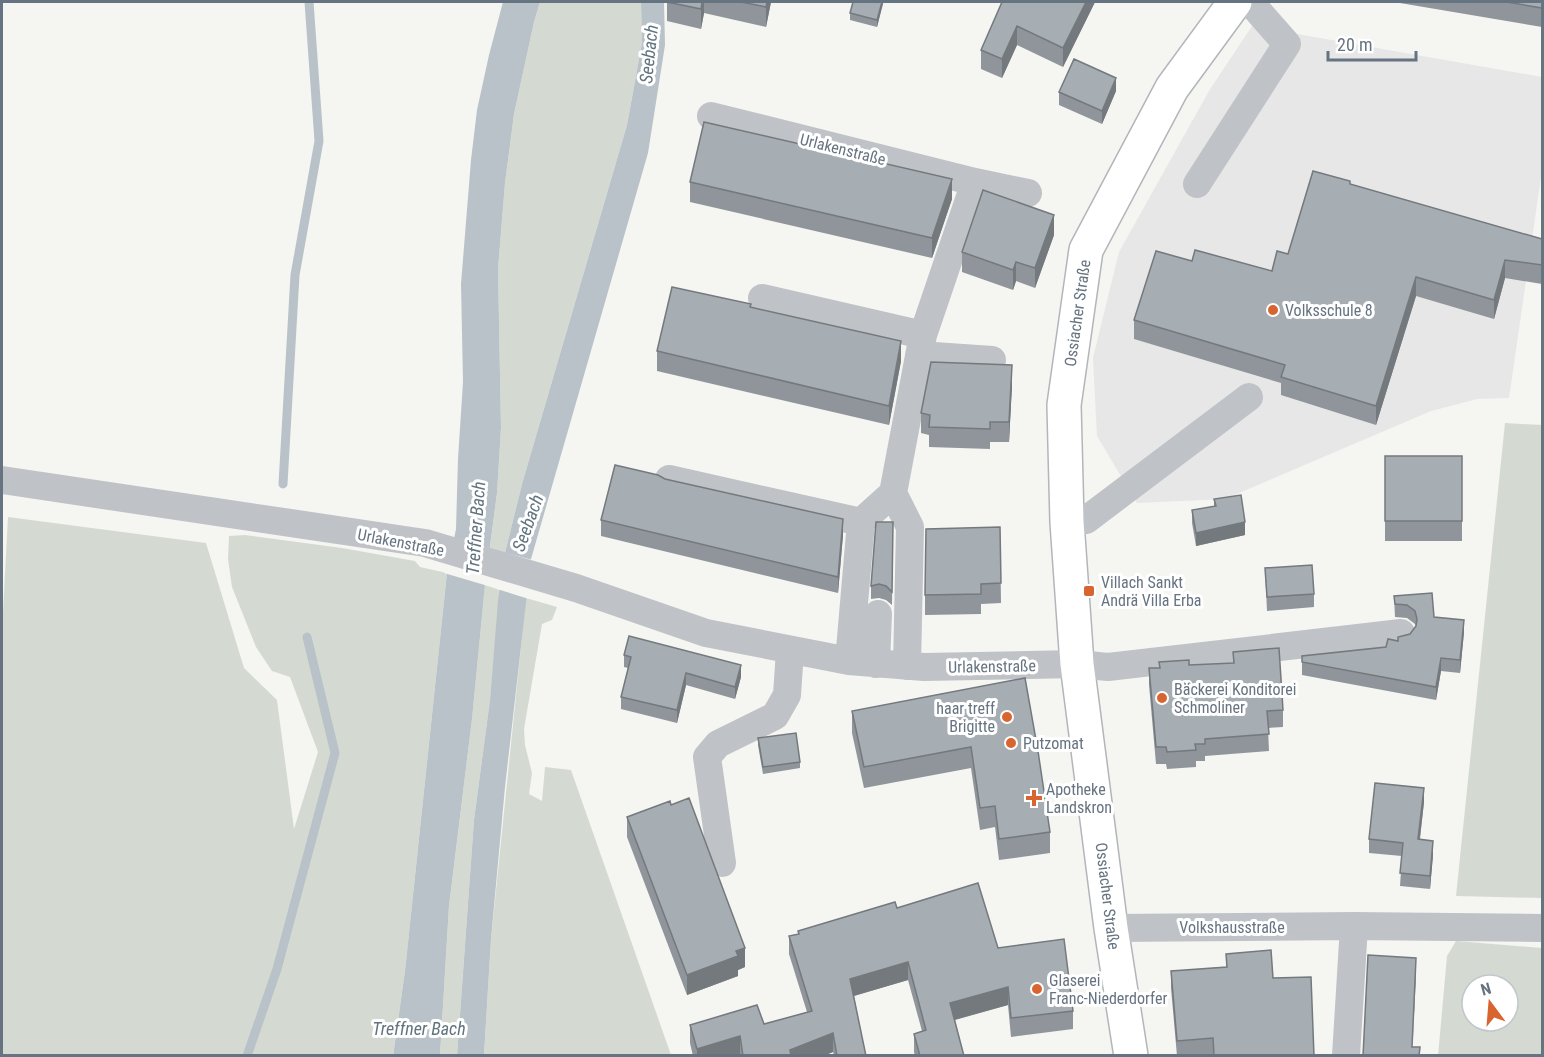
<svg xmlns="http://www.w3.org/2000/svg" width="1544" height="1057" viewBox="0 0 1544 1057" font-family="'Roboto Condensed',sans-serif">
<style>
.built{fill:#e6e7e6}
.green{fill:#d4dad2;fill-rule:evenodd}
.water{fill:#b9c2c8}
.pier{fill:#f5f5f2}
.lines{fill:none;stroke-linecap:round;stroke-linejoin:round}
.stream{stroke:#b9c2c8;stroke-width:9}
.major-casing{stroke:#b2b6ba;stroke-width:36}
.minor{stroke:#bfc2c6;stroke-width:28}
.major{stroke:#fff;stroke-width:33}
.wall{fill:#8f959a}
.shaded-wall{fill:#74797d}
.building{fill:#a6adb3;stroke:#74797d;stroke-width:1.5}
.poi-dot{fill:#d8652f;stroke:#fff;stroke-width:2}
.labels{text-anchor:middle;stroke-width:6;stroke-linejoin:round;paint-order:stroke}
.street-label{font-size:16px;fill:#667381;stroke:#fff}
.poi-label{font-size:16px;fill:#667381;stroke:#fff;text-anchor:start}
.water-label{font-size:18px;font-style:italic;fill:#62747e;stroke:#fff}
</style>
<rect width="100%" height="100%" fill="#f5f5f2"/>
<path class="built" d="M1252,26L1542,77V170L1509,398L1477,399L1431,411L1225,499L1137,503L1097,436L1093,358L1119,252L1209,91Z"/>
<path class="green" d="M540,2H641L642,43L627,125L522,484L505,553L490,548L497,493L501,428L498,269L505,183L514,114L534,22Z
M1505,423L1542,425V898L1456,896Z
M8,517L206,543L244,668L277,700L294,829L318,752L290,677L272,671L256,647L232,587L228,559L229,536L245,535L342,548L415,561L420,567L447,573L405,971L393,1055L2,1056V631Z
M485,585L500,590L490,700L474,820L457,1055L440,1056L449,906L472,719Z
M526,598L557,607L552,620L542,624L524,729L525,745L532,773L529,794L542,801L545,767L571,770L671,1055L484,1056L491,939Z
M1456,941L1542,948V1055L1438,1056L1447,956ZM1472,985H1508V1021H1472Z"/>
<path class="water" d="M503,2H540L534,22L514,114L505,183L498,269L501,428L497,493L485,585L472,719L449,906L440,1055L393,1056L405,971L447,573L456,529L458,459L463,382L461,284L471,160L477,110L489,55Z
M641,2H664L665,45L648,153L531,559L505,787L491,939L484,1055L457,1056L474,820L490,700L498,601L505,553L522,484L627,125L642,43Z"/>
<path class="pier" d="M451,537L493,549L488,586L444,573Z
M502,552L533,560L529,599L497,589Z"/>
<g class="lines">
<path class="stream" d="M283,484L295,275L319,141L309,2
M247,1056L277,969L335,753L307,637"/>
<g class="major-casing">
<g id="major">
<path id="s1" d="M1131,1056L1111,928L1077,664L1067,522L1064,405L1086,250L1172,88L1235,2"/>
</g>
</g>
<path class="minor" d="M711,116L975,182L923,335L893,493L910,527L907,666
M975,182L1028,193
M1197,184L1287,44L1250,2
M762,298L923,335
M919,355L992,360
M669,479L861,522
M2,480L425,543L576,588L706,633L849,661L924,667L1077,664L1108,667L1401,633
M1067,522L1086,520L1249,397
M849,661L861,522L893,493
M876,664L878,614
M722,863L707,757L718,744L775,716L787,695L790,650
M1111,928L1354,926L1542,928
M1346,1056L1354,926"/>
<use href="#major" class="major"/>
</g>
<path class="wall" d="M667,2H771L766,27L704,13L701,29L667,21Z
M883,2L877,27L850,20V13Z
M1002,2H1095L1063,67L1017,45L1002,78L981,69V50Z
M1394,2H1542V27Z
M1116,91L1102,124L1059,105V92Z
M690,182L952,199L932,258L690,202Z
M1350,184L1542,239V233V284L1505,278L1494,319L1416,296L1376,425L1281,395V383L1134,339V320L1192,261L1272,271L1288,254Z
M1054,235L1035,288L1016,281L1013,290L962,272V252Z
M751,307L901,361L889,425L657,371V351Z
M1012,385L1009,442H990V449L929,447V435L921,433V413Z
M1385,456H1462V541H1385Z
M665,479L843,535L838,593L601,536V520Z
M1214,499L1245,535L1196,546L1192,523V510L1214,506Z
M893,522L892,605L886,600L879,598L871,599V586Z
M1000,527L1001,603L981,604V614L925,615V595Z
M1265,568L1314,594V607L1267,611Z
M1394,596L1464,632L1460,673L1441,671L1436,700L1302,675V656L1386,647L1410,634L1416,627L1415,624L1407,618L1395,617Z
M1233,652L1283,710V727L1268,728L1269,751L1205,756V761H1196V767L1167,769L1166,764H1156L1149,685V668H1159V662L1189,665L1233,664Z
M624,655L741,677L735,699L686,685L677,723L621,709V697L628,668L624,667Z
M1025,678L1050,832V853L999,860L995,827L980,830L971,768L864,788L852,733V711Z
M758,738L800,762V768L763,774L758,745Z
M1424,802L1420,839L1433,855L1430,889L1400,886L1402,856L1369,853V839Z
M627,817L745,967L738,970V976L687,995L627,837Z
M897,908L998,948L1073,1011V1029L1011,1037L1008,1005L955,1020L964,1056H915L914,1052V1034L922,1031L908,980L854,996L866,1056H834L833,1052L823,1056H740V1054L735,1056H693L690,1043V1025L764,1024L807,1012L789,954V936L798,934V931Z
M1226,954L1273,978L1314,1056H1177L1171,988V971L1226,967Z"/>
<path class="shaded-wall" d="M702,2H704V13L701,29V9Z
M767,2H771L766,27V7Z
M882,2H883V4L877,27V20Z
M1086,2H1095L1063,67V48Z
M1017,26V45L1002,78V59Z
M1116,78V91L1102,124V111Z
M952,179V199L932,258V238Z
M1054,215V235L1035,288V268Z
M1505,260V278L1494,319V300Z
M1016,262V281L1013,290V270Z
M1416,277V296L1376,425V406Z
M901,341V361L889,425V406Z
M1012,365V385L1009,442V422Z
M843,519V535L838,593V577Z
M1245,522V535L1196,546V533Z
M1464,620V632L1460,673V660Z
M1441,658V671L1436,700V687Z
M741,665V677L735,699V687Z
M686,673V685L677,723V710Z
M1424,788V802L1418,853V839Z
M1433,841V855L1430,889V876Z
M745,948V967L738,970V976L687,995V975L736,951Z
M1416,958V975L1412,1056Z
M908,962V980L850,997V979Z
M1008,987V1005L950,1021V1003Z
M833,1033V1052L823,1056H790V1050Z
M740,1036V1054L735,1056H697V1049Z"/>
<path class="building" d="M667,2H702L701,9Z
M741,2H767L766,7Z
M853,2H882L877,20L850,13Z
M1002,2H1086L1063,48L1017,26L1002,59L981,50Z
M1507,2H1542V8Z
M1074,59L1116,78L1102,111L1059,92Z
M704,122L952,179L932,238L690,182Z
M1313,171L1350,181V184L1542,239V233V265L1505,260L1494,300L1416,277L1376,406L1281,377L1285,365L1134,320L1156,251L1192,261L1195,250L1272,271L1277,251L1288,254Z
M983,190L1054,215L1035,268L1016,262L1013,270L962,252Z
M672,287L751,304L750,307L901,341L889,406L657,351Z
M931,362L1012,365L1009,422H990V429L929,427L930,415L921,413Z
M1385,456H1462V521H1385Z
M615,465L658,475L665,479L843,519L838,577L601,520Z
M1241,495L1245,522L1196,533L1192,510L1216,506L1214,499Z
M876,522H893L892,592L886,586L879,584L871,586Z
M1000,527L1001,583L981,584V594L925,595L926,529Z
M1312,565L1314,594L1267,597L1265,568Z
M1432,593L1434,617L1464,620L1460,660L1441,658L1436,687L1302,662V656L1386,647L1388,639L1398,641V637L1410,634L1416,626L1417,619L1415,611L1407,605L1395,604L1394,596Z
M629,636L741,665L735,687L686,673L677,710L621,697L631,657L624,655Z
M1279,648L1283,710L1267,711L1269,734L1205,739V744H1195L1196,750L1167,752L1166,747H1156L1149,668H1160L1159,662L1189,660V665L1234,663L1233,652Z
M1025,678L1038,751L1050,832L999,839L995,806L980,808L971,747L864,767L852,711Z
M796,733L800,762L763,767L758,738Z
M1375,783L1424,788L1418,839L1433,841L1430,876L1400,873L1403,843L1369,839Z
M689,798L745,948L736,951L738,956L687,975L627,817L670,801L671,805Z
M978,883L998,948L1064,939L1073,1011L1011,1018L1008,987L950,1003L964,1056H920L914,1034L926,1030L908,962L850,979L866,1056H837L833,1033L790,1050L791,1056H743L740,1036L697,1049L690,1025L757,1005L764,1024L812,1011L789,936L799,934L798,931L895,902L897,908Z
M1271,950L1273,978L1311,977L1314,1056H1214L1213,1038L1177,1041L1171,971L1227,967L1226,954Z
M1368,955L1416,958L1412,1047H1420L1419,1056H1363Z"/>
<g class="poi-dot">
<circle cx="1273" cy="310" r="6"/>
<rect x="1083" y="585" width="12" height="12" rx="3"/>
<circle cx="1162" cy="698" r="6"/>
<circle cx="1007" cy="717" r="6"/>
<circle cx="1011" cy="743" r="6"/>
<path d="M1031 789h6v6h6v6h-6v6h-6v-6h-6v-6h6z"/>
<circle cx="1037" cy="989" r="6"/>
</g>
<g class="labels">
<g class="street-label">
<text transform="translate(843 149) rotate(14)" y="6">Urlakenstraße</text>
<text dy="6" stroke="none"><textPath href="#s1" startOffset="748">Ossiacher Straße</textPath></text>
<text transform="translate(401 542) rotate(11)" y="6">Urlakenstraße</text>
<text transform="translate(992 666) rotate(-1)" y="6">Urlakenstraße</text>
<text transform="translate(1108 896) rotate(83)" y="6">Ossiacher Straße</text>
<text x="1232" y="933">Volkshausstraße</text>
</g>
<g class="poi-label">
<text x="1285" y="316">Volksschule 8</text>
<text x="1101" y="588">Villach Sankt<tspan x="1101" dy="18">Andrä Villa Erba</tspan></text>
<text x="1174" y="695">Bäckerei Konditorei<tspan x="1174" dy="18">Schmoliner</tspan></text>
<text x="995" y="714" text-anchor="end">haar treff<tspan x="995" dy="18">Brigitte</tspan></text>
<text x="1023" y="749">Putzomat</text>
<text x="1046" y="795">Apotheke<tspan x="1046" dy="18">Landskron</tspan></text>
<text x="1049" y="986">Glaserei<tspan x="1049" dy="18">Franc-Niederdorfer</tspan></text>
</g>
<g class="water-label">
<text transform="translate(649 54) rotate(-84)" y="6">Seebach</text>
<text transform="translate(528 523) rotate(-70)" y="6">Seebach</text>
<text transform="translate(476 528) rotate(-86)" y="6">Treffner Bach</text>
<text x="419" y="1035">Treffner Bach</text>
</g>
</g>
<rect width="1544" height="1057" fill="none" stroke="#667381" stroke-width="6"/>
<g transform="translate(1490 1003) rotate(344)"><circle r="28" fill="#ffffff" stroke="#c2c7cd" stroke-width="1.5"/>
<path d="M0-4.5L10 22L0 15L-10 22Z" fill="#d8652f"/>
<text y="-9" font-size="16" font-weight="bold" text-anchor="middle" fill="#667381">N</text>
</g>
<path d="M1328 51v9h88v-9" fill="none" stroke="#667381" stroke-width="3"/>
<text x="1337" y="51" font-size="18" fill="#667381" stroke="#ffffff" stroke-width="4.5" paint-order="stroke">20 m</text>
</svg>
